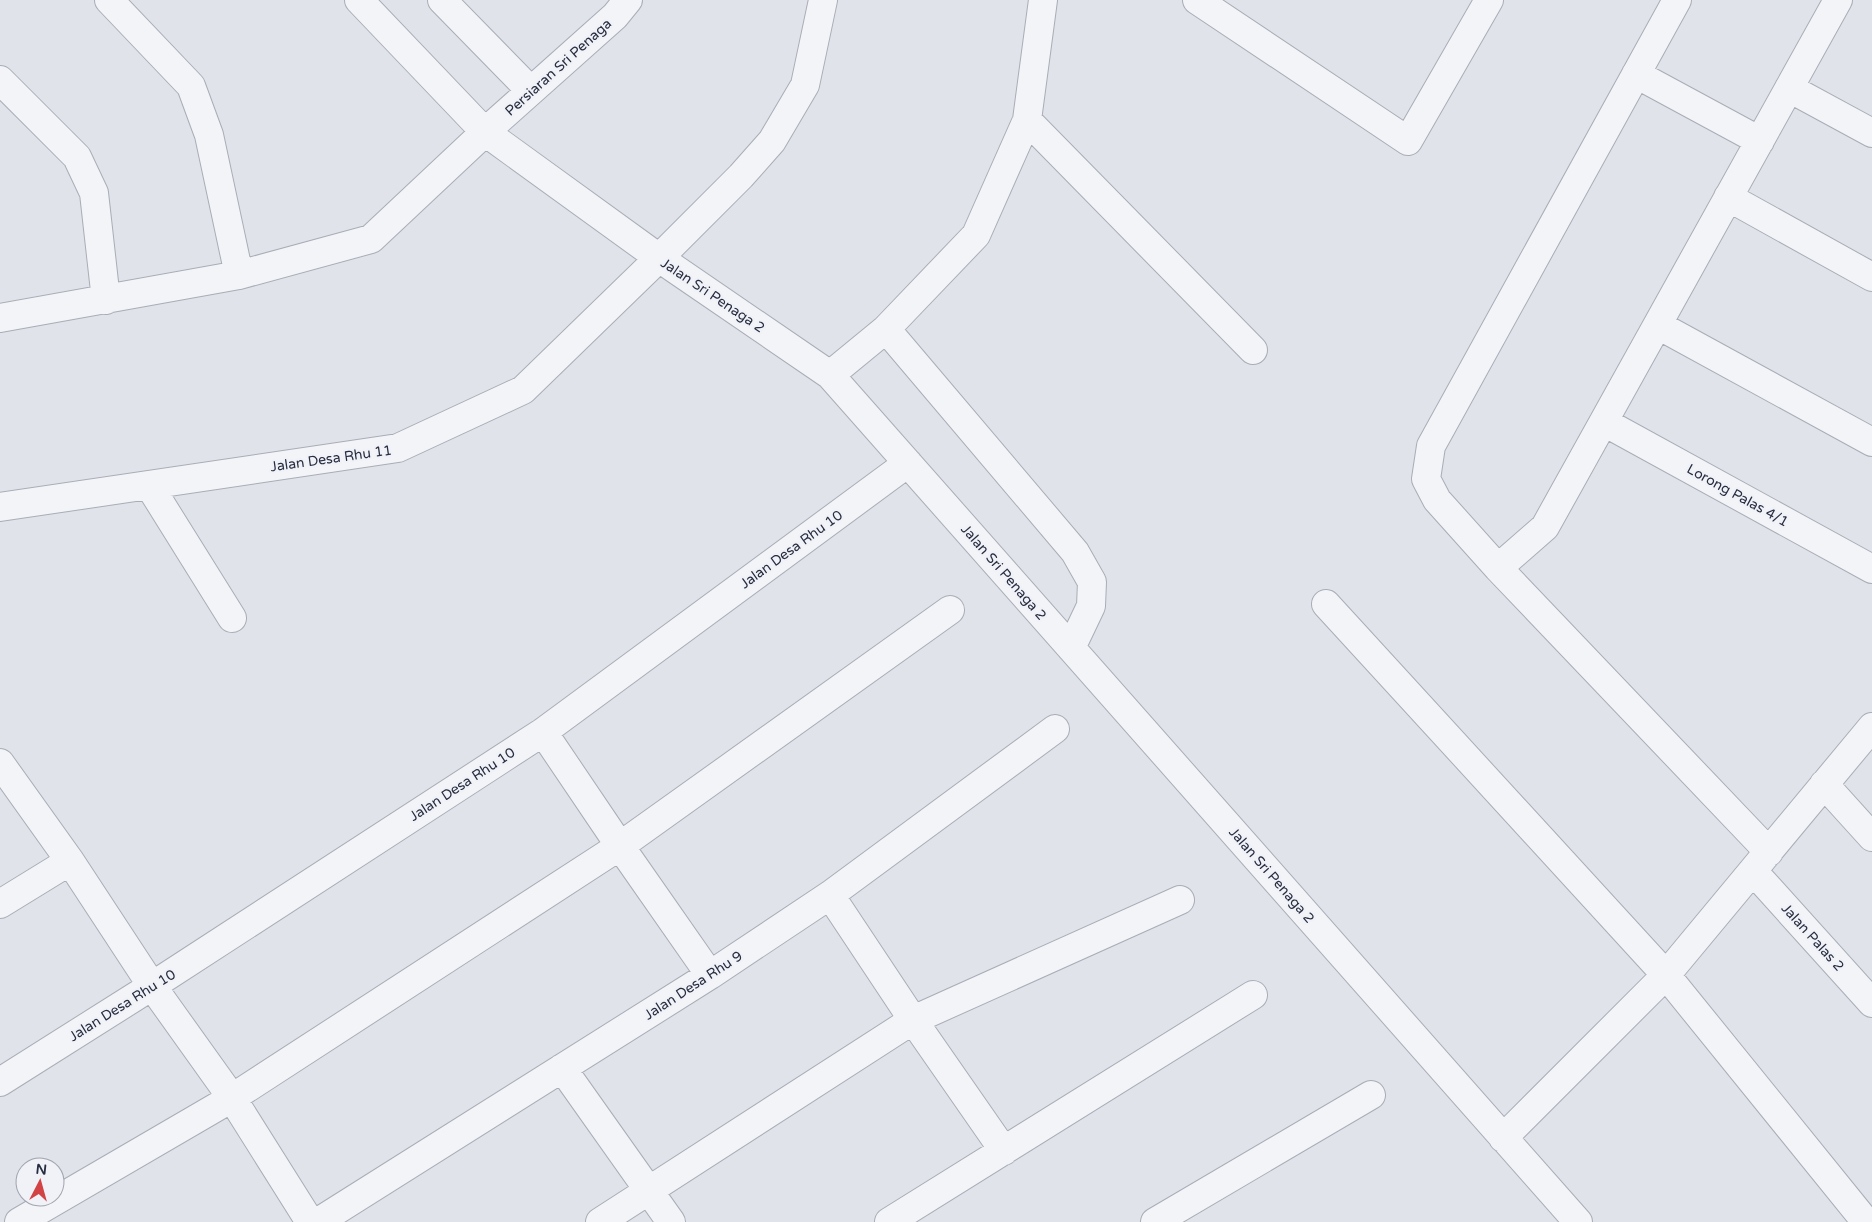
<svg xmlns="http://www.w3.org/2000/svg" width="1872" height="1222" viewBox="0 0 1872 1222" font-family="'Varela Round',sans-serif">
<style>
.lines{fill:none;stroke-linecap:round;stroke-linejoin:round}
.minor-casing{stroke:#a9adb7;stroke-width:30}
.minor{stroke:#f3f4f8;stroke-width:28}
.labels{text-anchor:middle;stroke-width:4.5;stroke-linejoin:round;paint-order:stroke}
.street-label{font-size:14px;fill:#282e41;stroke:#f0f2f7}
</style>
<rect width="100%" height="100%" fill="#e0e3e9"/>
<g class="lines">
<g class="minor-casing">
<path id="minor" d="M109,0L191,86L209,135L239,275
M359,0L485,132L659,258L830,375L1578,1222
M442,0L531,91
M1197,0L1408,141L1489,0
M1677,0L1431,446L1426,479L1437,500L1498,568L1769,852
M1636,74L1760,141
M0,80L77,157L94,193L106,300
M1789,88L1872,133
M1027,120L1253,350
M1728,197L1872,277
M0,318L239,275L371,239L485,132L615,16L628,0
M1658,325L1872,442
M886,329L1075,552L1092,582L1091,606L1071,648
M830,375L886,329L976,235L1027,120L1043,0
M1604,422L1872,569
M149,485L232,618
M0,507L398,448L523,390L659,258L741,176L772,141L805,85L823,0
M1498,568L1545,527L1838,0
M1326,604L1666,975L1866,1222
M543,732L620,846L710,975
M0,763L70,861L152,986L232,1098L310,1222
M1824,784L1872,837
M1753,871L1872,1003
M830,895L913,1020L1004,1151
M0,904L70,861
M562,1068L671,1222
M0,1082L152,986L543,732L908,463
M1503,1138L1666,975L1872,727
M19,1222L232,1098L620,846L950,610
M318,1222L710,975L830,895L1055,729
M600,1222L913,1020L1180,900
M889,1222L1253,995
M1155,1222L1371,1095"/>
</g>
<use href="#minor" class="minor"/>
</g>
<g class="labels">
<g class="street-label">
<text transform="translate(558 67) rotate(-42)" y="5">Persiaran Sri Penaga</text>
<text transform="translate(713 295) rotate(34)" y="5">Jalan Sri Penaga 2</text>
<text transform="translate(331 458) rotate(-8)" y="5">Jalan Desa Rhu 11</text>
<text transform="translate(1738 495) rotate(29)" y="5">Lorong Palas 4/1</text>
<text transform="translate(791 549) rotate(-36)" y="5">Jalan Desa Rhu 10</text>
<text transform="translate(1004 572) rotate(49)" y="5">Jalan Sri Penaga 2</text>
<text transform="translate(462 784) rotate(-33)" y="5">Jalan Desa Rhu 10</text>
<text transform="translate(1272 875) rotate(49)" y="5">Jalan Sri Penaga 2</text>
<text transform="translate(1813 937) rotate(48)" y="5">Jalan Palas 2</text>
<text transform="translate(693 985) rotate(-33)" y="5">Jalan Desa Rhu 9</text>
<text transform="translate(122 1005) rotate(-32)" y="5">Jalan Desa Rhu 10</text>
</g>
</g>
<g transform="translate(40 1182) rotate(6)"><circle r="24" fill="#f0f2f7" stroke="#a0a4ae"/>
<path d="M0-4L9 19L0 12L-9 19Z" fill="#d14345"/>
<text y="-8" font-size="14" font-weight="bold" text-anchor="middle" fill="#282e41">N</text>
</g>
</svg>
